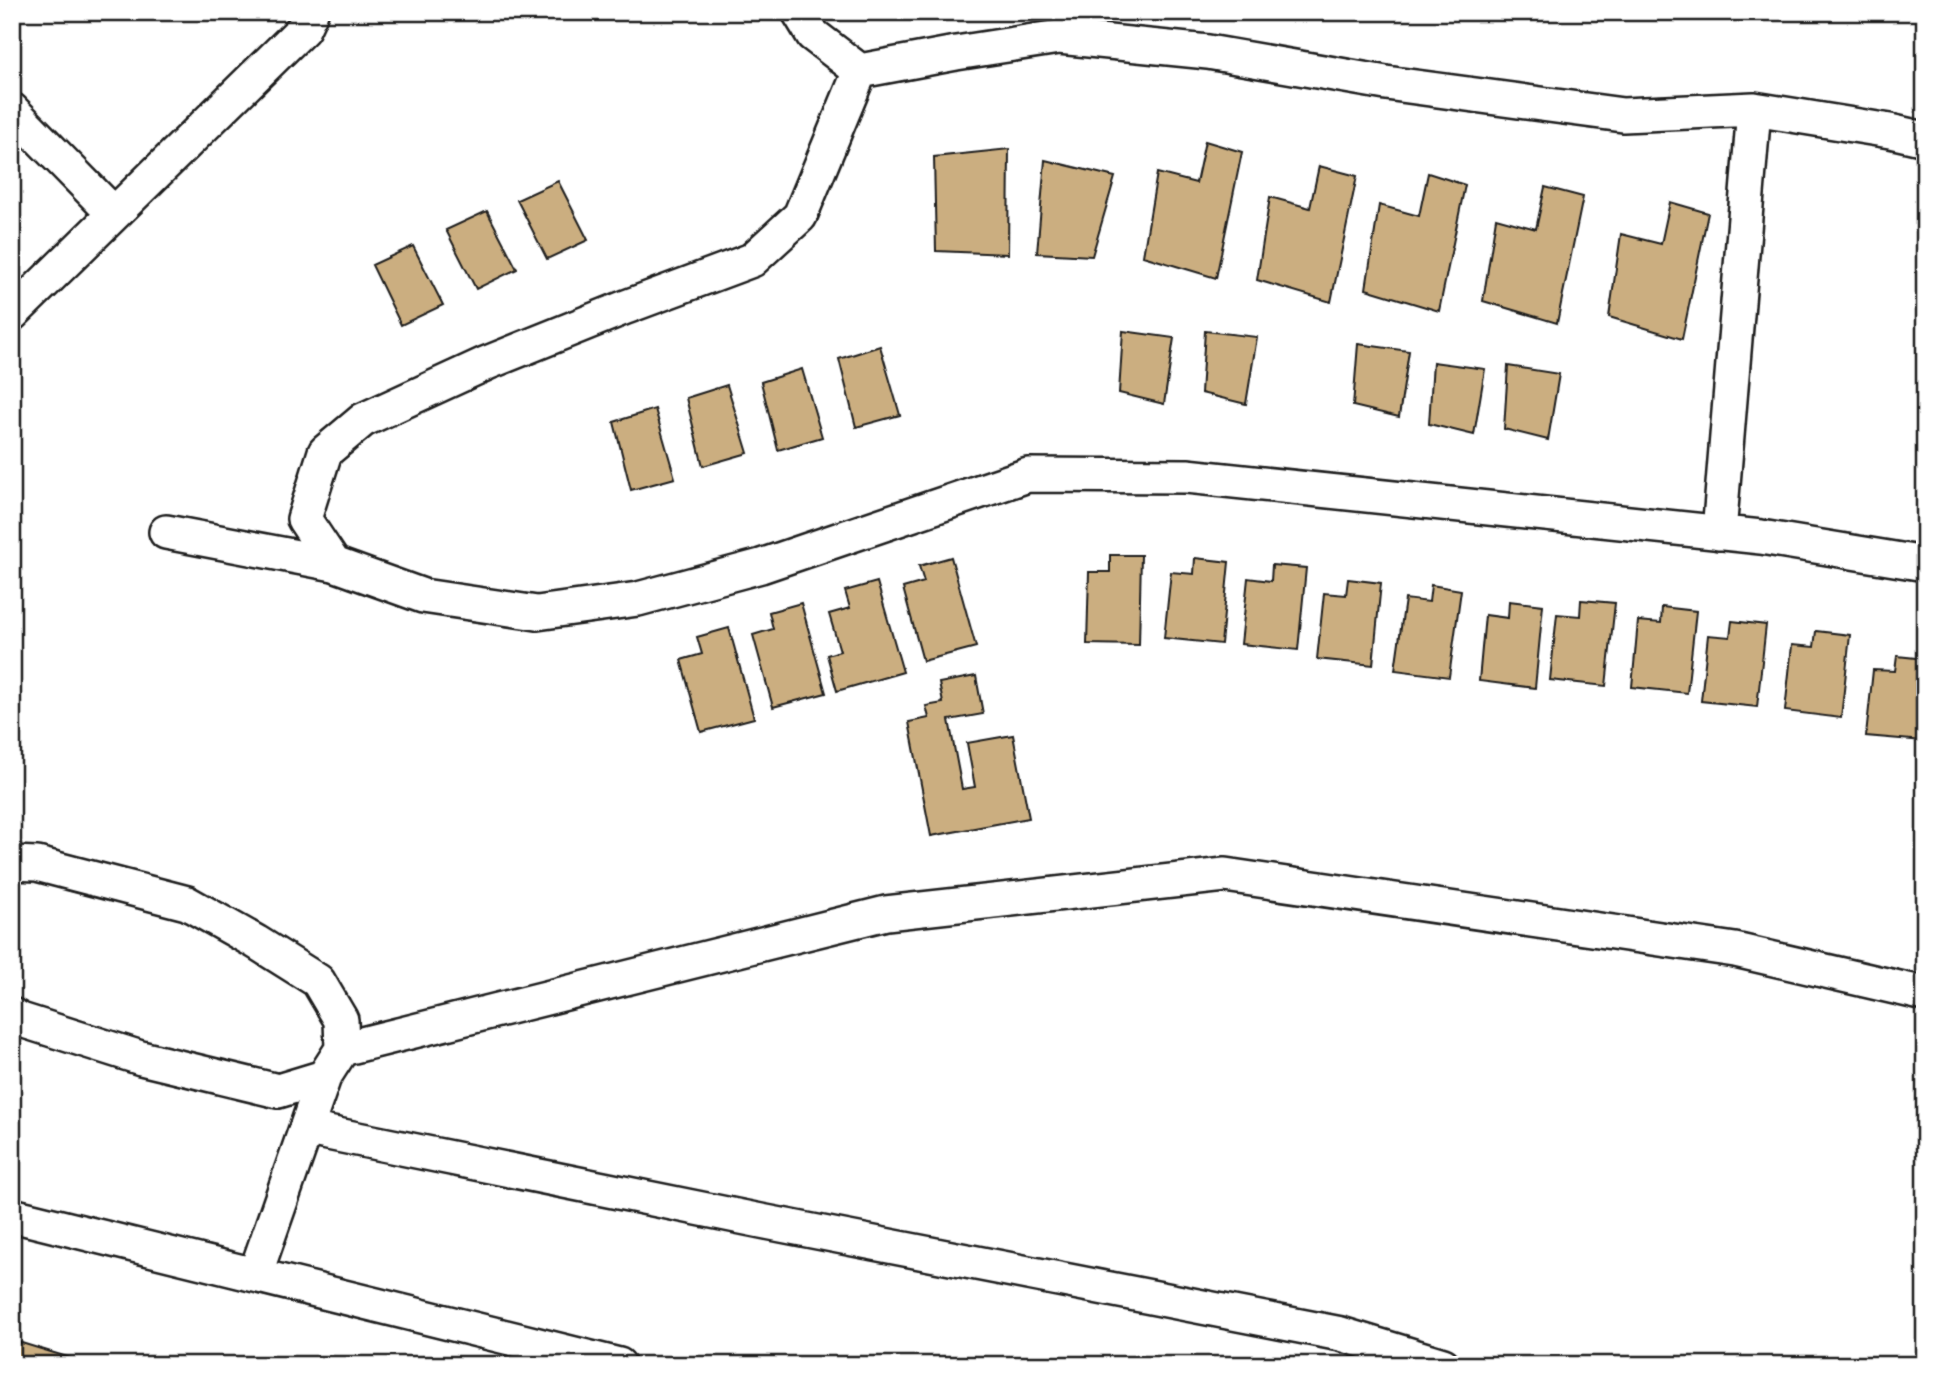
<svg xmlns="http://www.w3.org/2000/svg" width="1937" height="1377" viewBox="0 0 1937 1377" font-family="'Indie Flower',sans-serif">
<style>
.building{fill:#cbae80;stroke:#1c1c1c;stroke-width:2}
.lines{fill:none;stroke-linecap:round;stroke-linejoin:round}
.street-casing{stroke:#1c1c1c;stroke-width:38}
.street{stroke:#fff;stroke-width:33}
</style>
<rect width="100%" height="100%" fill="#fff"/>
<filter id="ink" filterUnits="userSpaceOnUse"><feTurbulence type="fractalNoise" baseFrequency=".0143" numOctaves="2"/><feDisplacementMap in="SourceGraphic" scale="14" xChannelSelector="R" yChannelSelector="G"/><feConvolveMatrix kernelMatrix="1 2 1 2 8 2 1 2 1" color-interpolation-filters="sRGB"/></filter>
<g filter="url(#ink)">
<path class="building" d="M1205,141L1242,152L1216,278L1143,256L1157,173L1196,183Z
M1009,149L1008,254L936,251L934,157Z
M1045,160L1115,177L1092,256L1037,253Z
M1319,166L1357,176L1331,302L1257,280L1270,197L1310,208Z
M1428,173L1465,185L1439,311L1366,289L1379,205L1419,216Z
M558,181L588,240L547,259L517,200Z
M1545,187L1583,197L1557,323L1483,301L1496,218L1536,229Z
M1670,202L1708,213L1682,339L1609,317L1621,234L1661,244Z
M487,211L517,269L476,289L446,230Z
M413,246L443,305L401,325L372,265Z
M1123,331L1174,338L1164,404L1119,393Z
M1205,331L1257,337L1246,404L1201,393Z
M1358,344L1409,351L1399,417L1353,406Z
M880,346L900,415L856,427L839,359Z
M1433,362L1485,369L1474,435L1429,424Z
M1508,366L1559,374L1548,440L1504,429Z
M802,369L822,437L778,450L761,382Z
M727,385L748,453L703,466L686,398Z
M655,409L675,478L631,490L614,422Z
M1110,555H1141L1139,645L1087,644L1089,572H1110Z
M951,557L976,647L923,661L903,588L924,582L919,566Z
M1195,558L1229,562L1221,644L1164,638L1171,572L1194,574Z
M1272,565L1306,568L1298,650L1241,644L1248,578L1271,581Z
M1348,579L1381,583L1373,665L1317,659L1324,593L1346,595Z
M877,582L903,672L837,691L827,655L840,651L829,614L850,608L845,591Z
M1431,585L1461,590L1449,677L1395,670L1405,599L1429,602Z
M1581,600L1615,603L1606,686L1550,680L1557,614L1580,616Z
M1509,601L1543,605L1535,688L1479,681L1485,615L1508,618Z
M801,603L826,693L773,707L753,635L773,629L769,612Z
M1662,607L1696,611L1687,693L1632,687L1638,621L1661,623Z
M1732,621L1766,625L1757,707L1701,701L1708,635L1730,637Z
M729,628L754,718L701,732L681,660L702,654L697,637Z
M1816,631L1850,635L1841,718L1785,711L1792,645L1814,647Z
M1897,656L1925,659L1923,741L1866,736L1873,670L1895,671Z
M976,676L983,714L949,720L962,789L975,787L967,743L1013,735L1029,818L931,836L909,722L929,718L926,706L943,703L939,683Z
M15,1341L77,1360L76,1365H12V1351Z"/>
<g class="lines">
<g class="street-casing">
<path id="street" d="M799,12L813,35L860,71L956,53L1059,37L1208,52L1386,83L1623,115L1754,109L1890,131L1925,139
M860,71L800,216L752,260L626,307L487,363L363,420L325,452L304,519L334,564L423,596L537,613L638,599L761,566L1028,475L1187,476L1761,537L1925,564
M12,110L114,214
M12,314L303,29L311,12
M166,532L334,564
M1719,533L1754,109
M12,863L37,864L187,903L256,942L318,981L341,1020L342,1049
M12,1015L21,1020L141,1058L278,1091L324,1077
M308,1129L761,1221L1341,1334L1443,1365
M12,1215L619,1365
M255,1275L324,1077L342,1049L886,913L1225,875L1735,950L1925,994"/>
</g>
<use href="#street" class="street"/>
</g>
</g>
<rect width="1937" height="1377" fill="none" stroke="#fff" stroke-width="42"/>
<rect x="21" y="21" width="1895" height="1335" fill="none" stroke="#1c1c1c" stroke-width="2.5" filter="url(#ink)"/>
</svg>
